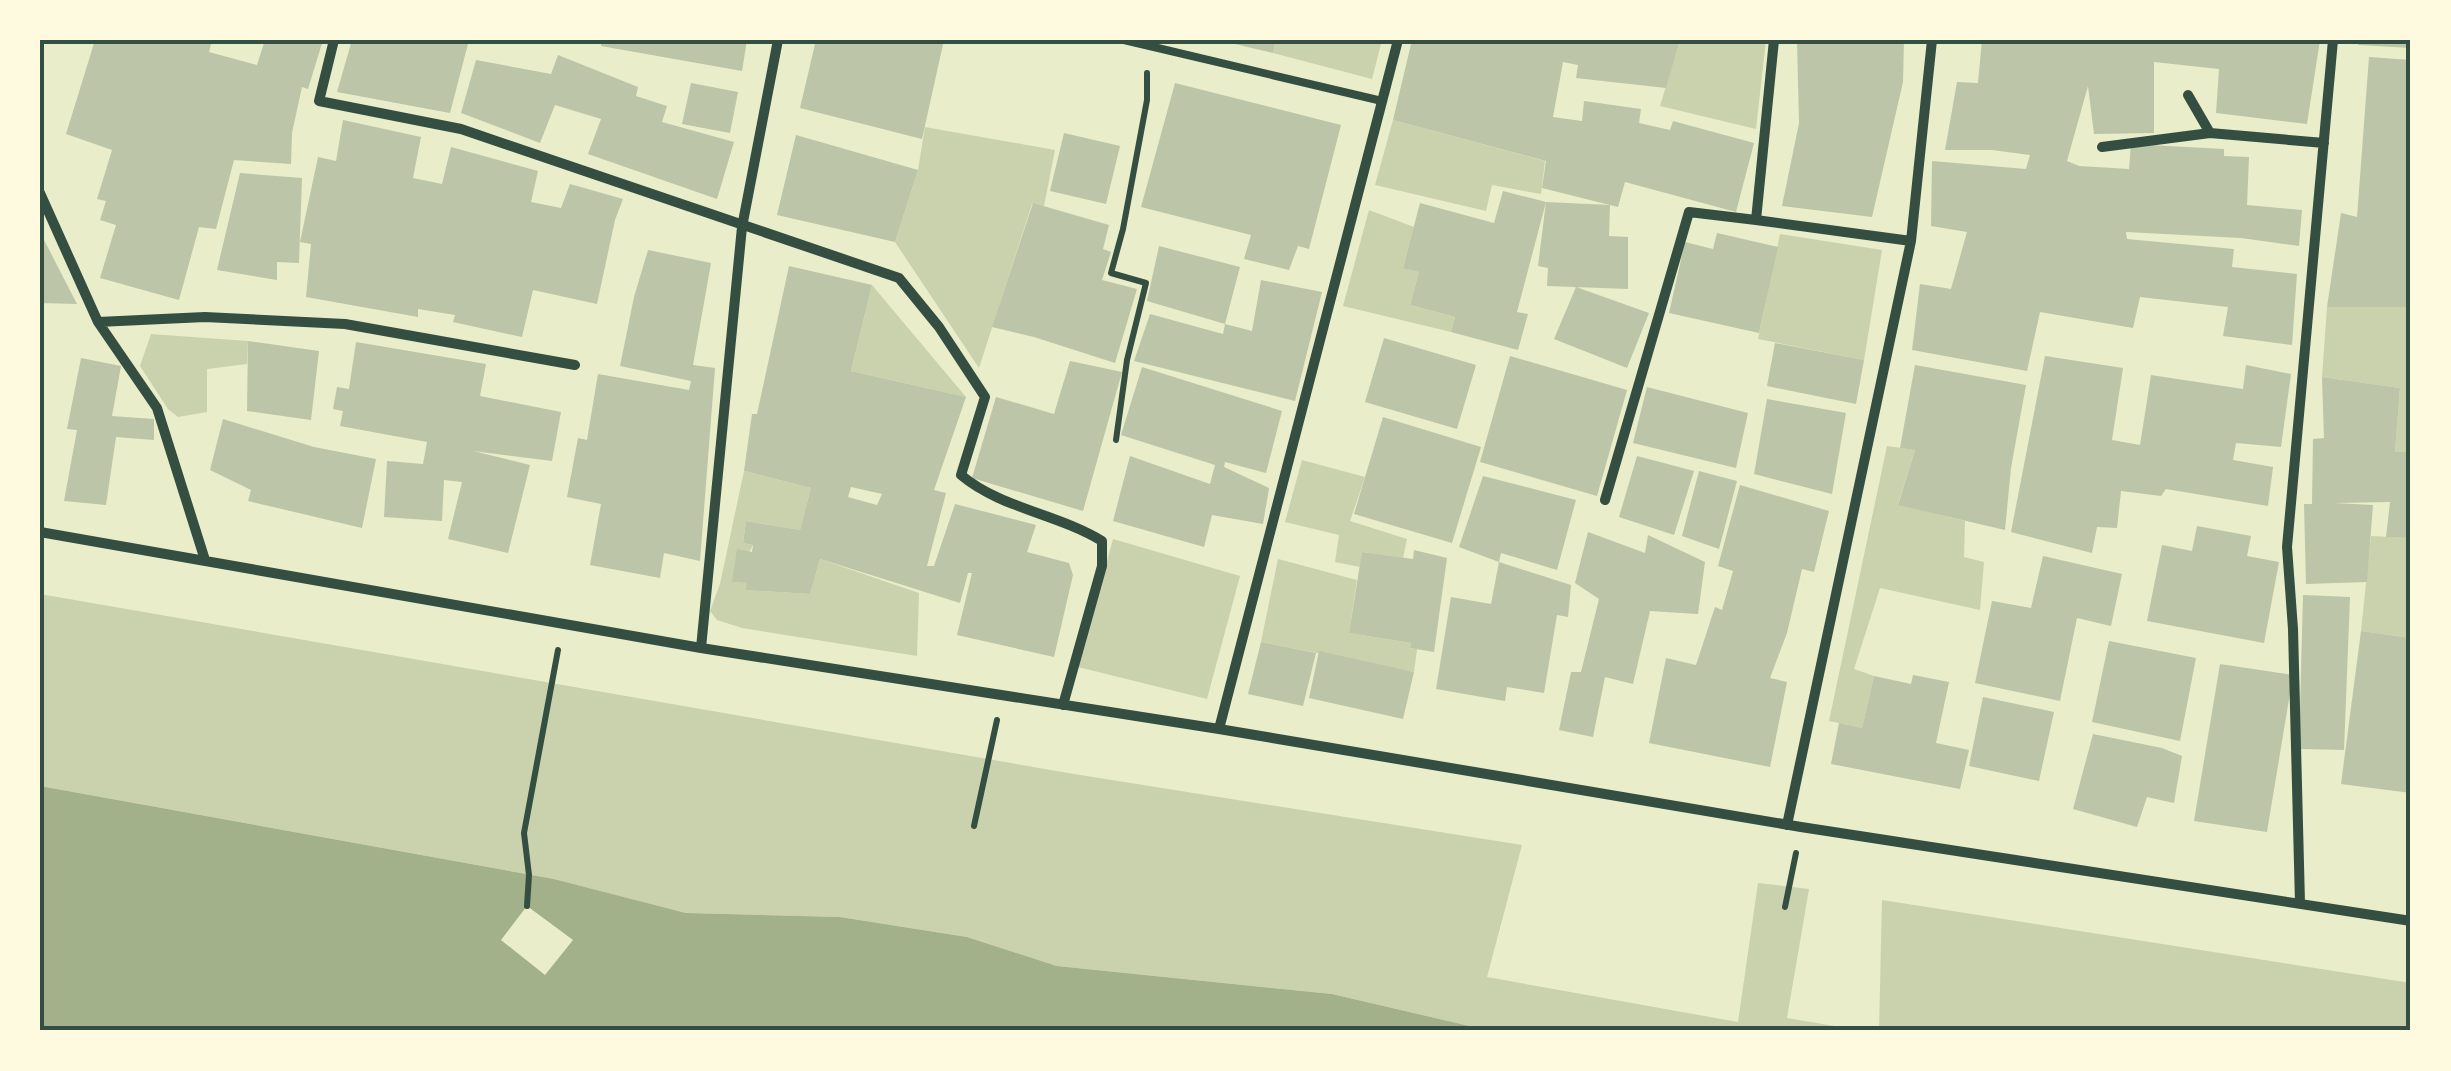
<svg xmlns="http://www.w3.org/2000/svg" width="2451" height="1071" viewBox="0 0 2451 1071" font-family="Rubik,sans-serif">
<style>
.green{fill:#cad2ad}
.water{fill:#a3b18a}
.pier{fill:#e9edc9}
.building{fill:#bcc5a7;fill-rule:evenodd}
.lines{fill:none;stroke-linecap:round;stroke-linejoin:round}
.path{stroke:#344e41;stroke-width:6}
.service{stroke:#344e41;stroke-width:8}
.minor{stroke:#344e41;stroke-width:10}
.neatline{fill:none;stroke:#344e41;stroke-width:4}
</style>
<rect width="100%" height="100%" fill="#e9edc9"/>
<path class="green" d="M1276,40H1382L1372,79L1273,53Z
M1680,40H1766L1756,129L1660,106Z
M1393,120L1545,161L1541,194L1492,185L1486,211L1375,185Z
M925,127L1055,150L1044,206L1032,204L979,368L895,242L918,170Z
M1369,210L1414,227L1403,267L1419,272L1410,305L1455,317L1451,332L1343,306Z
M1780,234L1882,250L1864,360L1758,339Z
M872,285L966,397L851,371Z
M2327,307H2411V452H2395L2400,388L2322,377Z
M151,334L248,341L247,364L207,369V412L178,417L168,409L140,366Z
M1887,446L1915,450L1898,504L1965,521L1964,557L1984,562L1980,610L1880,588L1854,669L1874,676L1862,728L1829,721Z
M1302,460L1365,477L1350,521L1407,539L1403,558L1362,552L1360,567L1335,562L1339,535L1285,522Z
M744,471L811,488L800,530L746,521L743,543L753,545L733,582L747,583V590L810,594L820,559L919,593L917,656L742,628L717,620L710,611L720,584Z
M2371,536L2411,538V638L2361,631Z
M1113,539L1240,576L1207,699L1078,667Z
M1278,559L1357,580L1349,633L1411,643L1410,648L1417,649L1414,672L1261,642Z
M40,594L1074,774L1522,845L1487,977L1738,1022L1758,883L1809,889L1787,1018L1865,1031H1491L1332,994L1057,966L967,937L840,917L686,913L554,879L40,786Z
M1882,900L2411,983V1031H1879Z"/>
<path class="water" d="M40,786L554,879L686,913L840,917L967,937L1057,966L1332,994L1491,1031H40Z"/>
<path class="pier" d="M527,906L573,940L545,975L501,940Z"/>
<path class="building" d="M95,40H212L209,52L257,65L265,40H323L308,89L302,87L292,133L291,164L234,160L216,229L199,227L179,300L100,278L116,225L100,220L106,201L97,199L112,150L66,134Z
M352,40H469L450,113L337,92Z
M602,40H747L742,71L601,46Z
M816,40H944L922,139L800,108Z
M1218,40H1276L1273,53Z
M1412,40H1680L1666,88L1576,78L1578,65L1563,62L1553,117L1582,121L1584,101L1641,109L1639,123L1670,130L1673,121L1754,143L1736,212L1625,182L1618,207L1610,205L1609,236L1628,237V289L1547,286L1548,268L1538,266L1546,202L1610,205L1542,188L1546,161L1393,120Z
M1797,40H1904L1903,82L1872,217L1782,206L1799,123Z
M1982,40H2320L2307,124L2216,113L2219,69L2154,62V133L2094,134L2088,86L2067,161L2079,166L2129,169L2131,144L2224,149V156L2249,157L2247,205L2302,210L2299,246L2241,238L2126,232L2127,239L2234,249L2232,267L2297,274L2292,345L2223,336L2228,307L2140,297L2133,328L2040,312L2027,371L1912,350L1920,284L1951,289L1967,232L1931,226L1932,161L2026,169L2030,155L1992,150H1945L1957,82L1978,83Z
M2359,40H2411V48L2358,45Z
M558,55L638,87L636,96L667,106L662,122L734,142L717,199L588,154L601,119L555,105L540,143L461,113L476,60L551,74Z
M2369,57L2411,60V307H2327L2341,213L2357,217Z
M691,83L738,92L730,133L682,124Z
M1175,83L1341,125L1309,249L1298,246L1289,270L1244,259L1251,235L1141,207Z
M343,120L421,137L413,178L442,184L451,147L538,171L531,202L561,208L570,184L623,199L615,220L597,304L533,290L522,337L453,322L455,315L418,309V317L306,297L311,244L300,242L318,157L336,161Z
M1064,133L1120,146L1106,204L1050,191Z
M796,135L918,170L895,242L777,215Z
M240,173L302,178L299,263L277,262V280L217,270Z
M1503,191L1546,202L1517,312L1528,314L1518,350L1451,332L1455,317L1410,305L1419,272L1403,268L1420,203L1494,223Z
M1033,203L1109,225L1103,249L1111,252L1102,280L1137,289L1115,363L1034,337L992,327Z
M40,232L77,304L40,303Z
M1717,233L1778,247L1759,333L1669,313L1685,242L1713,249Z
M1159,246L1240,267L1225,324L1147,301Z
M648,250L711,263L693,365L715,368L700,561L664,553L660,578L590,565L601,504L567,497L578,438L587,440L598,374L689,390L691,381L620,366L634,297Z
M789,266L872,285L851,371L966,397L934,490L946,493L927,566H934L955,504L1036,525L1027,552L1069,563L1073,575L1054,657L957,635L972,573H968L960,603L820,559L810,594L746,590L747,583L732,582L737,549L752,552L753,545L743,543L746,521L800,530L811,488L744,471L752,414H757ZM851,487L882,494L877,505L848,497Z
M1261,280L1322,292L1295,401L1134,361L1150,314L1223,334L1225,324L1252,331Z
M1576,287L1649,313L1627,368L1554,339Z
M1384,338L1476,365L1457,429L1365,402Z
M248,341L319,351L311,420L247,411Z
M356,342L486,364L480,396L561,412L552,461L473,451L530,465L508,553L448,539L462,482L444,480L442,521L384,517L387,461L423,464L427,442L340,426L343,411L333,409L337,387L349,389Z
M1775,343L1864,360L1856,404L1767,386Z
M1510,356L1627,390L1597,496L1480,462Z
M2045,356L2123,368L2112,440L2140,445L2151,375L2243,389L2246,365L2291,374L2281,447L2236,443L2233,460L2273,467L2268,506L2166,489L2161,496L2121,491L2117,528L2097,527L2092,553L2011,532Z
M81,358L121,366L112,416L154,419V440L116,437L106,505L64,501L77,430L67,429Z
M1070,361L1122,372L1083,511L972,478L996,397L1054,414Z
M1915,365L2026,385L2011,468L2005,530L1898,505L1915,450L1900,448Z
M1142,367L1282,411L1266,473L1225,462L1224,467L1269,488L1263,524L1212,515L1204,547L1113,521L1130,456L1210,484L1215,465L1121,435Z
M2322,377L2400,388L2395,452H2411V538L2386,537L2390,502L2334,503L2373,505L2367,582L2306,584L2304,504H2312L2313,439L2324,438Z
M1647,387L1748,413L1736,468L1633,443Z
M1767,399L1846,413L1832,494L1754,474Z
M1383,417L1481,447L1452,543L1354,514Z
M223,419L314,447L376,459L362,528L248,501L251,490L210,470Z
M1637,456L1694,471L1674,535L1619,517Z
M1699,471L1737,481L1719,549L1682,536Z
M1483,476L1576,500L1557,570L1501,553L1499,562L1459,547Z
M1740,485L1829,511L1814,572L1802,569L1787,633L1770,678L1787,682L1770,767L1649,743L1666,658L1696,665L1715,607L1722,610L1733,571L1718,566Z
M2197,526L2251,536L2247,556L2279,562L2264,643L2147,621L2162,545L2192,551Z
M1588,532L1645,553L1648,535L1705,562L1698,614L1650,611L1633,684L1605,677L1593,737L1559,730L1571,672H1581L1599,599L1575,583Z
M1414,550L1447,558L1434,652L1410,648L1411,643L1349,633L1362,552L1413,559Z
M2043,556L2122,574L2111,626L2077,618L2060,701L1975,683L1992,601L2031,608Z
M1499,562L1571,585L1568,617L1557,615L1544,693L1507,687L1505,701L1436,689L1451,597L1491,604Z
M2303,595L2350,597L2344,750L2299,749Z
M2361,631L2411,638V793L2341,784Z
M2109,641L2196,658L2180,741L2092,722Z
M1261,642L1316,653L1303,706L1248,694Z
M1319,651L1414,672L1403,719L1309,698Z
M2220,664L2293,675L2267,832L2194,821Z
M1913,675L1949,682L1936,743L1969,750L1960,789L1831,764L1839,723L1862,728L1874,676L1911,684Z
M1983,697L2054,712L2039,781L1969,766Z
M2093,734L2162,748L2182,756L2174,803L2147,797L2137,827L2073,809Z"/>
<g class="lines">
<path class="path" d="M1116,440L1127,360L1146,283L1111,273L1123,229L1147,100V73
M974,826L997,720
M527,906L529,875L524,833L558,650
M1785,907L1796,853"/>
<path class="service" d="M1124,40L1382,101"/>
<path class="minor" d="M334,40L319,101L461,129L899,278L939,327L985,397L961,475C1000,508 1058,514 1102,541V566L1063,705
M1774,40L1756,220L1911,241
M2188,95L2210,133
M2102,147L2210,133L2324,143
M40,193L98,322L157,408L205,560
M98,322L205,317L345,324L575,365
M1605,500L1689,212L1756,220
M40,532L701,648L1219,729L1801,827L2411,921
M701,648L742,227L778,40
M1219,729L1398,40
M1787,825L1911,241L1932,40
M2300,903L2293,629L2287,547L2333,40"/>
</g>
<rect width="2451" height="1071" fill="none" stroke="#fefae0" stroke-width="85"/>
<rect x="42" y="42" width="2366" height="986" class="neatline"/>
</svg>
